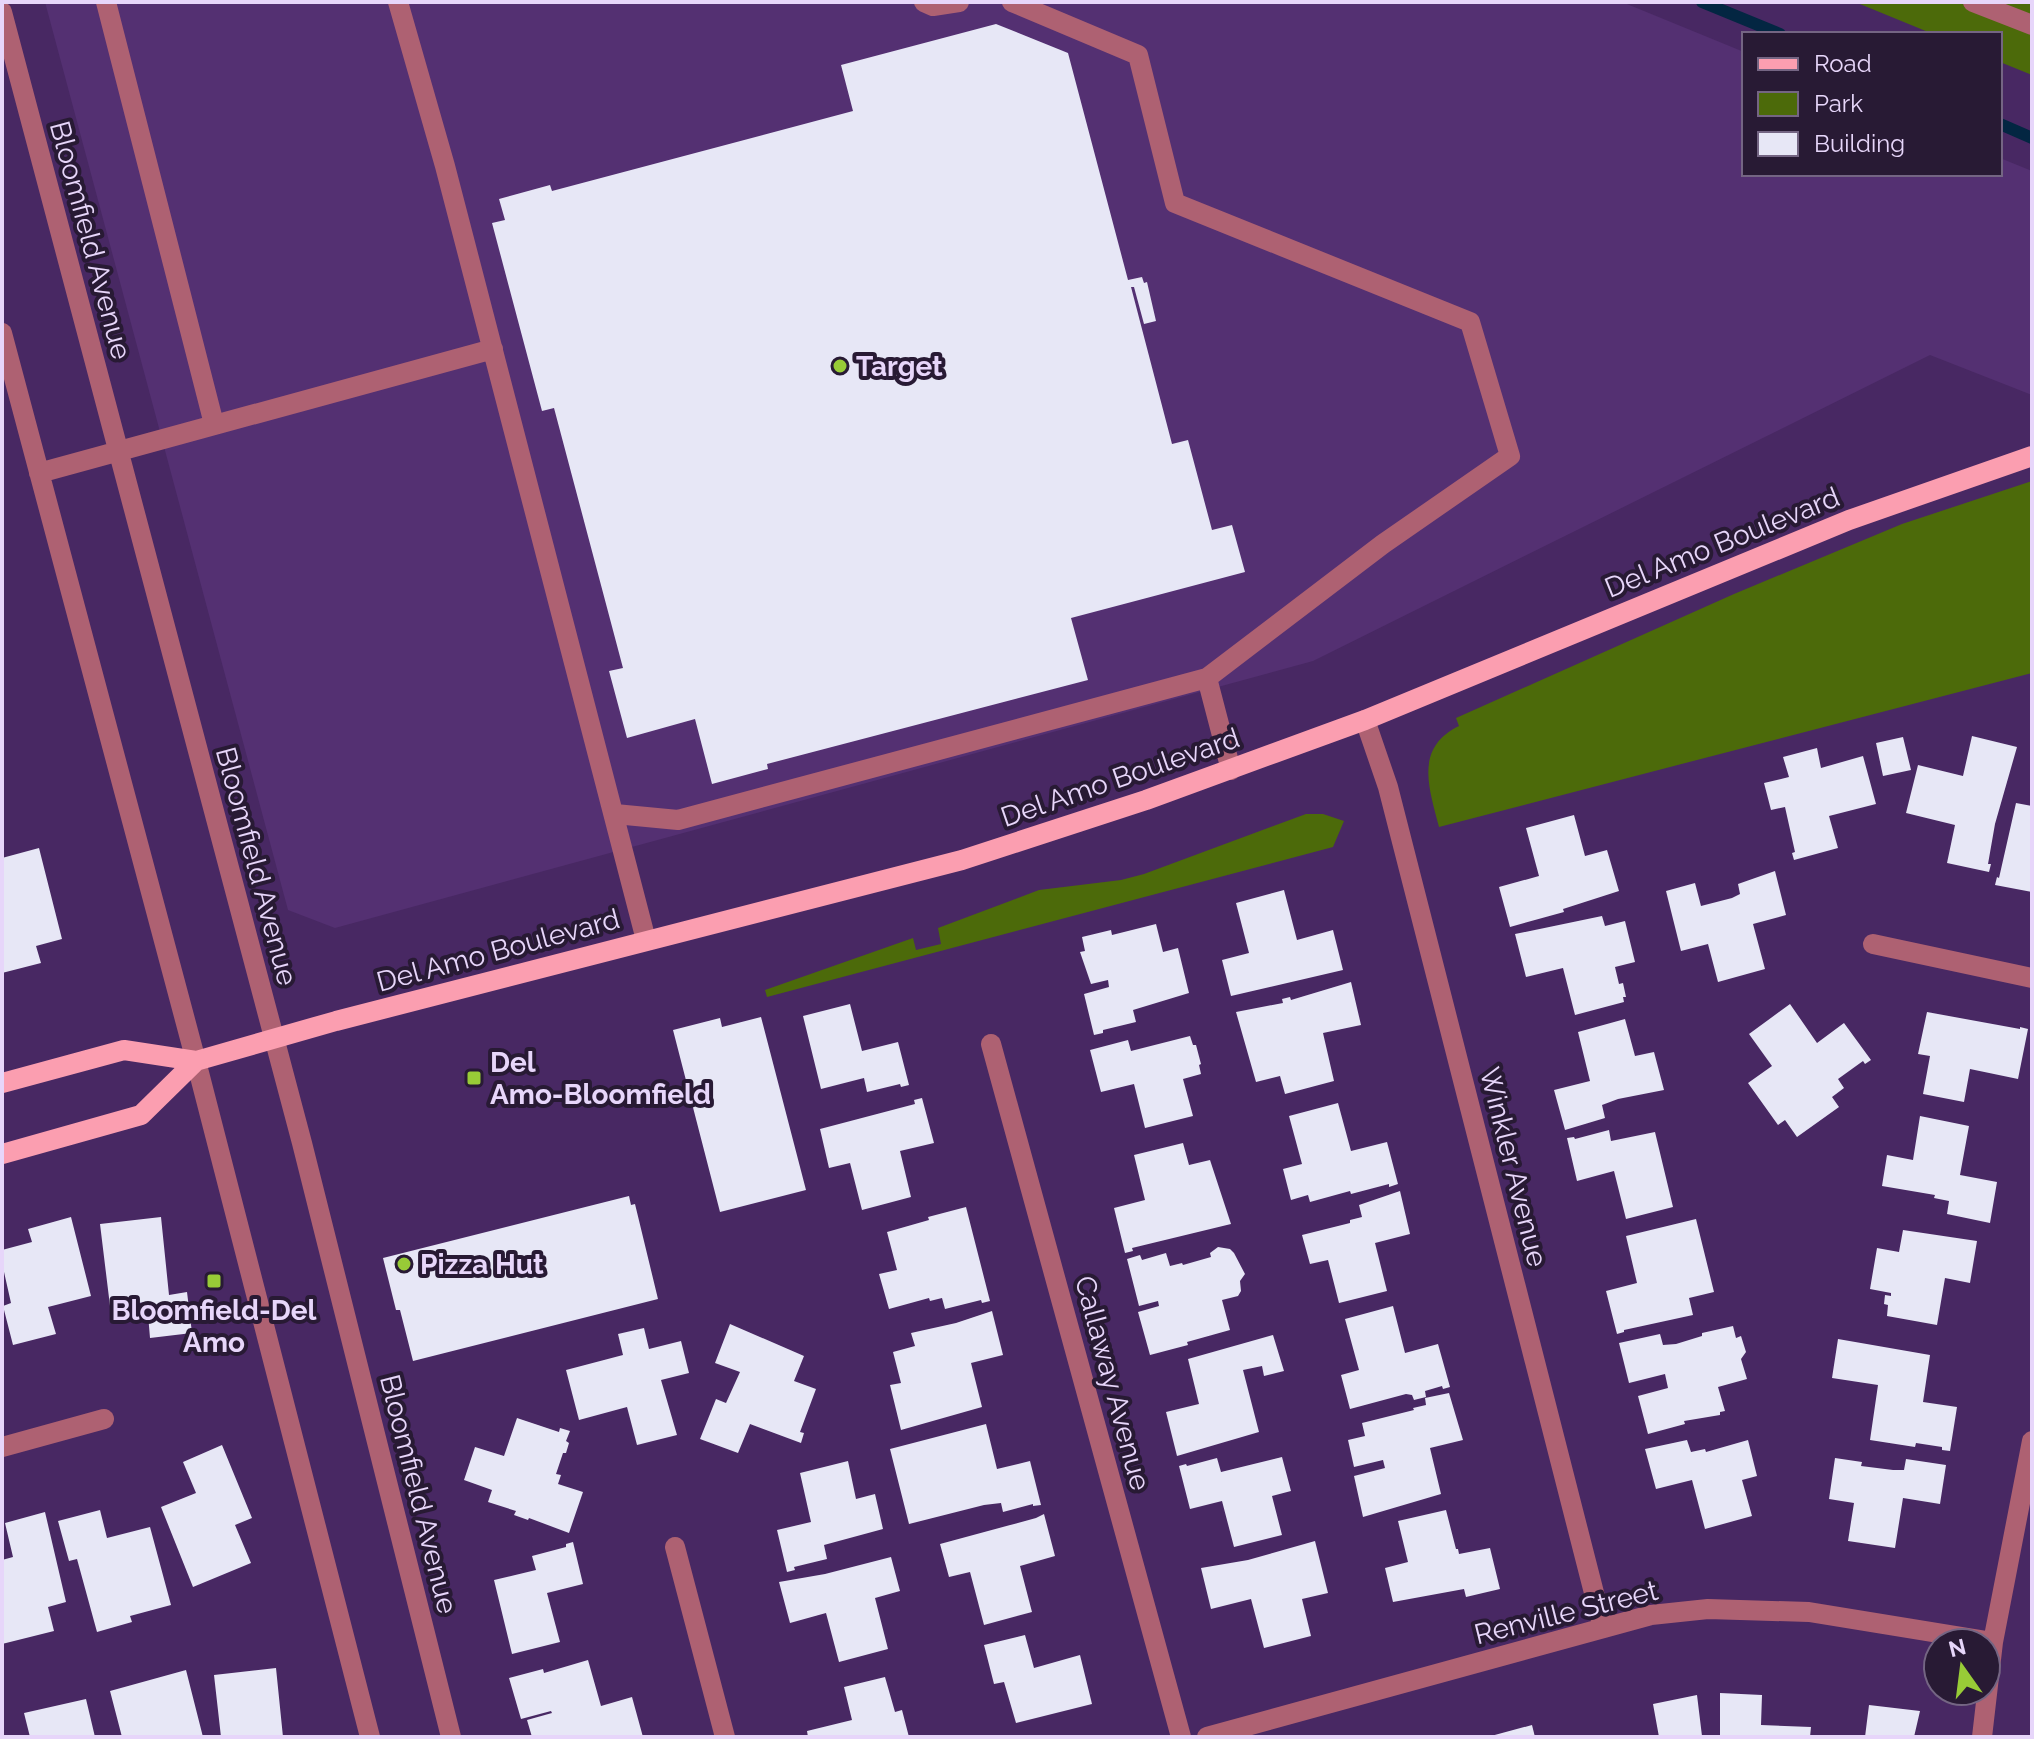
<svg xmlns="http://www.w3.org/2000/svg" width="2034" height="1739" viewBox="0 0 2034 1739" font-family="Raleway,sans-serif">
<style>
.built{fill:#543072}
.green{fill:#4c6a0a}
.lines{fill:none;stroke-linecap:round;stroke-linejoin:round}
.stream{stroke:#032642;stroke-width:12}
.building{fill:#e7e7f6}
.minor{stroke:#ae6172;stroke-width:20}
.major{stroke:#fb9eb0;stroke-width:20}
.poi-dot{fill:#98cb37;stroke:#281a34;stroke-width:3}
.labels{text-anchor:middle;stroke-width:8;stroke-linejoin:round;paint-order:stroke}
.street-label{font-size:28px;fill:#e7d6fa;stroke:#281a34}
.poi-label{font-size:28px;font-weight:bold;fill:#e7d6fa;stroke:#281a34;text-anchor:start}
</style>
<rect width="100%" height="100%" fill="#482863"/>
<path class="built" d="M45,2H1622L1744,52V174H2000V158L2032,171V395L1930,355L1313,661L335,928L288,910Z"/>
<path class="green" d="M1855,2H2032V75L2000,62V34H1933Z
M2032,481V673L1439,827C1429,788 1414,748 1459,726L1456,718L1734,594L1902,524Z
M1306,814H1323L1344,821L1333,847L767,997L765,990L913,938L916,950L941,944L938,928L1039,890L1121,880L1144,874Z"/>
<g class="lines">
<path class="stream" d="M1702,2L1780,34
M2000,124L2032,138"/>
</g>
<path class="building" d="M996,24L1068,53L1128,280L1142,277L1144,283L1147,282L1156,321L1144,324L1134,287H1131L1172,444L1188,440L1212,530L1232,525L1245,572L1071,618L1088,680L767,764L768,769L712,784L695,719L627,738L609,671L623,668L554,408L542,411L492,223L505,220L499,199L550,185L552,191L853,111L841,65Z
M1972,736L2017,747L1995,824L1988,864H1991L1989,872L1947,863L1955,825L1906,813L1918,765L1963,776Z
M1903,737L1911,770L1883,776L1876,743Z
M1817,748L1821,768L1863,756L1876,804L1829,816L1838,848L1794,860L1792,853L1795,852L1785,807L1771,810L1764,783L1789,777L1783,757Z
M2016,803L2032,806V892L1995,885L1997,877L1999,878Z
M1574,815L1585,856L1607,850L1619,891L1563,909L1564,912L1510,927L1499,887L1539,876L1526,828Z
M39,848L62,939L36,946L41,963L2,973V858Z
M1775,871L1786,915L1753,924L1765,969L1718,982L1708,944L1681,951L1666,891L1695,883L1701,906L1732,898L1740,894L1738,884Z
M1284,890L1297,940L1333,930L1343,970L1231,996L1222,960L1249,953L1236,903Z
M1602,916L1605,926L1625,921L1635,962L1615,967L1619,984L1623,983L1626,997H1623L1624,1002L1575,1015L1563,968L1526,977L1515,934Z
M1156,924L1163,952L1178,948L1189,993L1133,1010L1136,1022L1103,1030V1033L1094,1035L1084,994L1109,987L1108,980L1091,984L1080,952L1085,951L1082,937L1111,930L1112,935Z
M1351,982L1361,1025L1323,1033L1334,1081L1285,1094L1280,1076L1256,1082L1236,1012L1283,1003L1282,999L1290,997L1291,1000Z
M850,1004L862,1051L898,1042L909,1085L901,1087L900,1084L867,1092L864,1078L821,1089L803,1016Z
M1790,1004L1817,1043L1844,1023L1871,1060L1865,1064L1863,1061L1838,1079L1844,1088L1832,1097L1839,1107L1797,1137L1785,1120L1778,1125L1748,1083L1772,1066L1749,1034Z
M1927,1012L2020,1029V1027L2028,1029L2018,1079L1970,1069L1964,1102L1923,1094L1930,1056L1918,1054Z
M761,1017L806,1190L720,1212L673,1030L720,1018L722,1027Z
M1625,1019L1635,1056L1654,1052L1664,1090L1618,1099L1602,1105L1605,1118L1565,1130L1554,1090L1590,1081L1578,1032Z
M1190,1036L1193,1045H1196L1201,1064L1199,1065L1201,1074L1183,1079L1193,1116L1145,1128L1134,1084L1101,1092L1090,1050L1128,1040L1131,1051Z
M922,1098L934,1143L900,1151L911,1197L862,1210L850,1163L829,1168L820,1129L915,1104L914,1100Z
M1338,1103L1351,1151L1387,1142L1398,1184L1389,1187V1184L1351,1194L1350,1191L1310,1202L1308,1195L1291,1200L1283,1169L1302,1164L1289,1116Z
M1920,1116L1969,1126L1960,1175L1997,1182L1990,1223L1947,1214L1949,1201L1934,1198L1935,1195L1882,1186L1887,1155L1913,1160Z
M1609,1130L1611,1141L1655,1132L1673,1207L1626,1219L1614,1171L1577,1181L1567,1138L1574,1137L1575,1139Z
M1183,1143L1189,1165L1210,1160L1231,1224L1132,1248L1133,1251L1125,1253L1114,1208L1145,1200L1134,1155Z
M1400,1191L1410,1234L1375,1243L1387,1291L1339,1303L1328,1260L1310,1264L1302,1235L1350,1223V1220L1362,1217L1359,1205Z
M629,1196L631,1205L635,1204L658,1299L413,1361L400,1310H396L383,1258Z
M966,1207L990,1301L982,1303L981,1300L945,1309L942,1298L930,1301L929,1298L889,1309L879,1274L897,1270L887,1232L929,1220L928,1217Z
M71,1217L91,1296L48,1307L56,1334L13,1345L3,1306L11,1303L2,1263V1250L32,1242L28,1229Z
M161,1217L169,1295L187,1292L192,1333L150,1338L147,1302L110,1306L100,1224Z
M1696,1219L1714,1292L1689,1298L1693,1315L1624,1330V1332L1617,1334L1606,1291L1637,1283L1626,1236Z
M1903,1230L1977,1241L1970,1283L1945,1278L1937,1325L1887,1316L1888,1305L1884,1304L1885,1295L1891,1296V1293L1870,1289L1877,1248L1899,1252Z
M1218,1247L1230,1249L1234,1253L1245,1274L1240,1281L1241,1291L1238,1296L1222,1300L1230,1330L1187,1342L1188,1345L1150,1355L1138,1312L1159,1306L1158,1301L1139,1306L1127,1259L1140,1255L1142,1260L1166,1253L1170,1266L1182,1263L1183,1265L1211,1257L1210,1253Z
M1393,1306L1405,1353L1438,1344L1450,1387L1443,1389L1442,1386L1425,1391L1426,1397L1414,1400L1412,1395L1406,1394L1350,1409L1341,1375L1359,1370L1345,1319Z
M992,1311L1003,1355L971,1363L982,1407L901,1430L890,1385L901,1383L893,1352L915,1346L911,1333L956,1323Z
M730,1324L804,1356L794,1381L816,1389L800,1432L804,1433L801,1443L750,1424L738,1453L700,1439L716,1399L726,1403L740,1372L715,1363Z
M1733,1326L1736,1338L1741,1336L1746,1352L1741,1359L1747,1379L1718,1387L1725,1411L1720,1412V1415L1684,1421L1685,1424L1648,1434L1638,1396L1668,1388L1665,1374L1629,1383L1619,1343L1660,1334L1663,1345L1676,1344L1702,1336V1333Z
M644,1328L649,1349L681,1341L689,1373L661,1380L677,1435L637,1445L627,1407L579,1420L566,1370L623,1355L618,1334Z
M1273,1335L1284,1371L1264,1376L1262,1366L1243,1370L1259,1432L1177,1456L1166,1412L1199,1404L1188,1359Z
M1838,1339L1930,1355L1923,1402L1957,1407L1950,1451L1942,1450V1447L1916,1443L1915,1447L1870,1440L1878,1385L1832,1378Z
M1449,1393L1463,1440L1430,1448L1441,1494L1363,1517L1354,1476L1385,1468L1383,1460L1354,1467L1348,1440L1365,1436L1362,1423L1414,1410L1413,1408L1426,1405L1425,1398Z
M517,1418L559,1432L560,1428L570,1431L566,1441L569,1443L566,1453H563L556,1474L561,1475L558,1484L583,1492L569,1533L529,1518L528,1520L514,1515L516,1511L488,1502L492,1490L464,1480L475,1447L504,1456Z
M986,1424L997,1469L1030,1461L1041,1505L1033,1506V1504L1003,1512L1001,1503L984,1505L909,1524L890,1449Z
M1687,1440L1691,1452L1705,1449L1706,1452L1748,1440L1757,1476L1742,1480L1752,1516L1705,1529L1692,1480L1656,1489L1645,1449Z
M222,1445L252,1518L235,1525L251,1563L193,1587L161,1507L196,1493L183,1462Z
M1282,1457L1291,1491L1272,1496L1282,1535L1234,1547L1222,1501L1190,1509L1179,1466L1186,1464L1187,1466L1217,1458L1221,1472Z
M1835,1458L1862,1462L1861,1466L1893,1470H1904L1906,1459L1946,1465L1940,1504L1903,1498L1895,1548L1848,1541L1854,1503L1829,1499Z
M848,1461L856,1499L875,1494L883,1529L824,1545L827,1559L794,1567L795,1570L787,1572L777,1530L811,1522L800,1473Z
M100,1510L107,1538L150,1527L171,1605L130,1616L132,1622L97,1632L77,1559L69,1561L58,1521Z
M1446,1510L1456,1549H1458L1459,1554L1490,1548L1500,1589L1466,1597L1464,1589L1393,1602L1385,1568L1408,1562L1398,1521Z
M45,1512L66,1602L48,1607L54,1631L2,1644V1560L13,1557L5,1523Z
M1044,1514L1055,1556L1020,1566L1032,1612L984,1625L970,1572L949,1577L940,1544L1036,1518Z
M1315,1541L1328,1593L1302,1599L1311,1636L1264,1648L1251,1599L1211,1609L1201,1568L1248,1560Z
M573,1542L583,1584L547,1593L560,1642L512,1654L494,1580L536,1570L532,1556L566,1547V1544Z
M891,1557L900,1591L875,1598L888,1649L839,1662L826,1613L790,1623L779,1582L825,1574Z
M1025,1635L1034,1668L1080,1655L1092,1704L1016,1723L1004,1682L994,1684L984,1645Z
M588,1660L601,1706L632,1697L643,1737H532L527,1720L552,1713L551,1711L521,1719L509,1678L543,1669L544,1673Z
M276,1668L283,1737H221L214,1675Z
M186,1670L203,1737H122L110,1691Z
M885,1677L895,1712L902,1710L909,1737H808L807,1731L852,1720L844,1687Z
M1720,1693L1762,1695L1761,1725L1811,1727L1810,1737H1720Z
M1697,1695L1702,1736L1659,1737L1653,1704Z
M86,1699L95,1737H30L24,1713Z
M1869,1705L1920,1711L1914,1737H1865Z
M1532,1725L1535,1737H1491V1736Z"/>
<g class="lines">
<path class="minor" d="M106,2L214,424
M398,2L445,166L646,940
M924,2L933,6L959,2
M1012,2L1138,55L1175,203L1470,322L1510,456L1383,544L1207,678L1231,770
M1973,2L2032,25
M2,12L302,1143L451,1737
M2,333L196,1061L370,1737
M39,473L493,349
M1365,720L1388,787L1603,1628
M615,814L678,820L1207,678
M1873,944L2032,978
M991,1044L1181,1737
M2,1447L104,1419
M675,1547L725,1737
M1207,1737L1651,1615L1708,1609L1809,1612L1993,1642
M1982,1737L1993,1642L2032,1441"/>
<path class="major" d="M2,1083L124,1050L196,1061L336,1021L962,860L1146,800L1365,720L1849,520L2032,456
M2,1154L141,1115L196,1061"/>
</g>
<g class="poi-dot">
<circle cx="840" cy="366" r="8"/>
<rect x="466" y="1070" width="16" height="16" rx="4"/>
<circle cx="404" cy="1264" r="8"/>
<rect x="206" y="1273" width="16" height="16" rx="4"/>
</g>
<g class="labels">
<g class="street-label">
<text transform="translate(91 240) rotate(75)" y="10">Bloomfield Avenue</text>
<text transform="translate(1722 542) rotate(-22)" y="10">Del Amo Boulevard</text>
<text transform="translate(1120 777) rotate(-19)" y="10">Del Amo Boulevard</text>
<text transform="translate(257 866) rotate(75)" y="10">Bloomfield Avenue</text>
<text transform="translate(498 950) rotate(-15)" y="10">Del Amo Boulevard</text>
<text transform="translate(1514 1167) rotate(76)" y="10">Winkler Avenue</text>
<text transform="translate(1113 1383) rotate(75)" y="10">Callaway Avenue</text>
<text transform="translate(419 1494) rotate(76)" y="10">Bloomfield Avenue</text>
<text transform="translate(1566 1612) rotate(-14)" y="10">Renville Street</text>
</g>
<g class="poi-label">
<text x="856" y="376">Target</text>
<text x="490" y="1072">Del<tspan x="490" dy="32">Amo-Bloomfield</tspan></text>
<text x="420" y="1274">Pizza Hut</text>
<text x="214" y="1320" text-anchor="middle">Bloomfield-Del<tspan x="214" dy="32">Amo</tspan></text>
</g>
</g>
<rect width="2034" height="1739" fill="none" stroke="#e7d6fa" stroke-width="8"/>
<rect x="1742" y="32" width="260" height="144" fill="#281a34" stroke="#746583" stroke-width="2"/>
<rect x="1758" y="58" width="40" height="12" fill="#fb9eb0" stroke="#746583" stroke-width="2"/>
<text x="1814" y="72" font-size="24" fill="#e7d6fa">Road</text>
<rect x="1758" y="92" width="40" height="24" fill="#4c6a0a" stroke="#746583" stroke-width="2"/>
<text x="1814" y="112" font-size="24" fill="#e7d6fa">Park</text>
<rect x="1758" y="132" width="40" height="24" fill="#e7e7f6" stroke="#746583" stroke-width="2"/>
<text x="1814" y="152" font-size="24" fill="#e7d6fa">Building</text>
<g transform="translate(1962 1667) rotate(346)"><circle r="38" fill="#281a34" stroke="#746583" stroke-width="2"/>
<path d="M0-6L14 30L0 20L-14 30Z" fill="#98cb37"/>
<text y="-12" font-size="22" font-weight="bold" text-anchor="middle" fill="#e7d6fa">N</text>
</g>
</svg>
